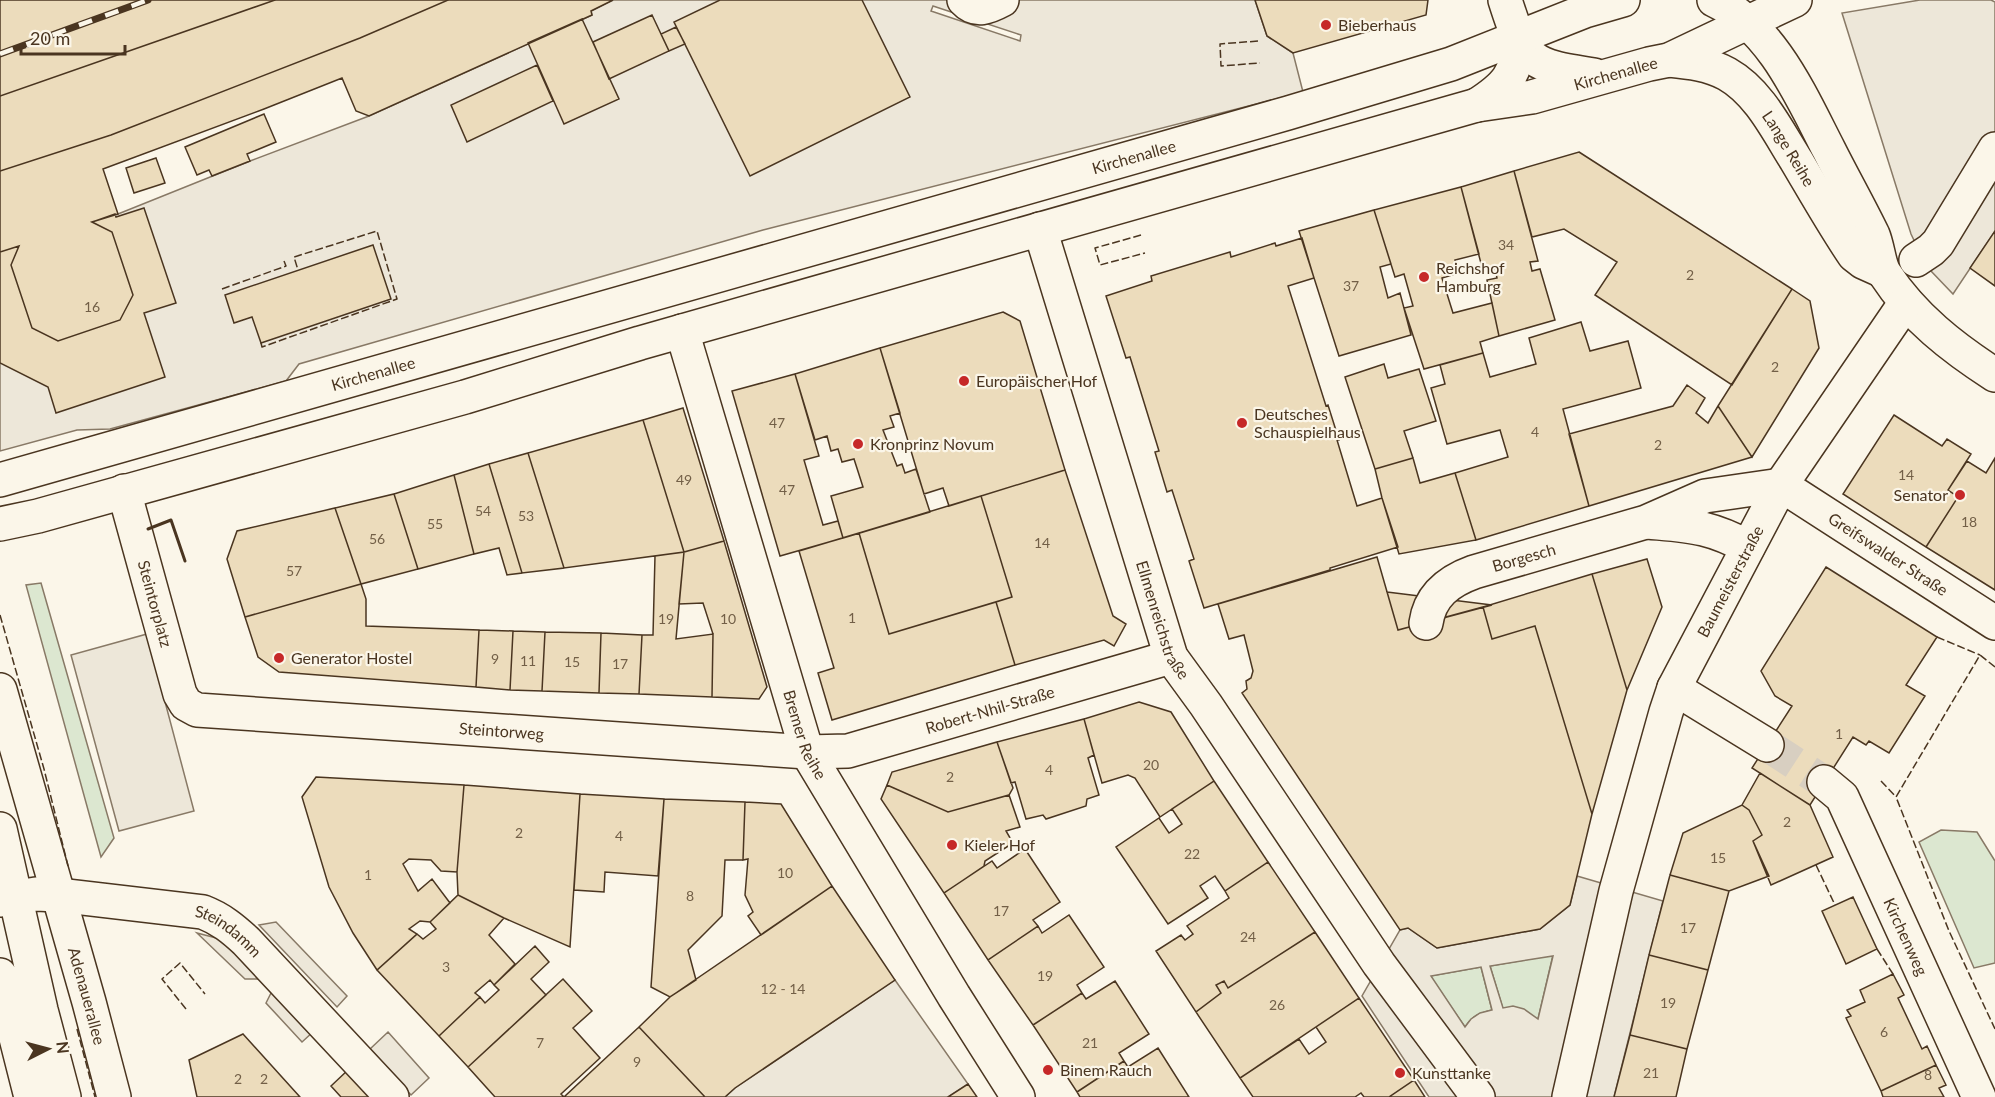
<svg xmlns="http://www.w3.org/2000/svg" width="1995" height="1097" viewBox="0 0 1995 1097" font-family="Lato,sans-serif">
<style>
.green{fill:#dce7d0;stroke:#887966;stroke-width:1.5}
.parking{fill:#ede7d9;stroke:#887966;stroke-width:1.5;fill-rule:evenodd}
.building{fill:#ecdcbc;stroke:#4a3520;stroke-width:1.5}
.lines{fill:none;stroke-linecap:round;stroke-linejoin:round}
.minor-tunnel{stroke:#d8cfc1;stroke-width:33;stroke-dasharray:33 16;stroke-linecap:butt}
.minor-casing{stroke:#4a3520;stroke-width:36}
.major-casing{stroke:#4a3520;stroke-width:36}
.minor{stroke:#fbf6e9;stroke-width:33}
.major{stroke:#fbf6e9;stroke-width:33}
.tram{stroke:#4a3520;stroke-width:1.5}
.rail-casing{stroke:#4a3520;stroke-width:7}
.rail{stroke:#fbf6e9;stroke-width:4.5;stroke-dasharray:14;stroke-linecap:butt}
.fence{stroke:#4a3520;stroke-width:1.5;stroke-dasharray:8 3;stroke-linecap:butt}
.wall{stroke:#4a3520;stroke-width:3}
.poi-dot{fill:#c62828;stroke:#fbf6e9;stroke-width:2}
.labels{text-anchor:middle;stroke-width:4.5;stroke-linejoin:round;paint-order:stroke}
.number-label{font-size:14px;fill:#725f47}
.poi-label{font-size:16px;fill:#4a3520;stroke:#fbf6e9;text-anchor:start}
.street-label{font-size:16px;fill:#4a3520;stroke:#fbf6e9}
</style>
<rect width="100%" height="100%" fill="#fbf6e9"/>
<path class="green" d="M41,583L114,838L101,857L26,585Z
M1941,830L1977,832L1995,861V963L1974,968L1919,842Z
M1553,955L1538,1019L1503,1009L1490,966Z
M1481,967L1492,1010C1479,1013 1472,1016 1465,1027L1430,976Z"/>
<path class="parking" d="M613,0H1255L1267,36L1293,53L1303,92L763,230L299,364L286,381L110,429L77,430L0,451V252L118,214L250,161L369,116L592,15L591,11ZM933,6L1021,35L1020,41L931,11Z
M1920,0H1991L1995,2V231L1953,294L1931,271L1922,257L1911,234L1842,13Z
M147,634L194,811L119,831L71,655Z
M1577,876L1663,901L1614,1097H1429L1362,996L1400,930L1408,928L1437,948L1540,929L1570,905ZM1553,956L1538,1019L1524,1009L1513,1006L1503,1008L1490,966ZM1481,967L1492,1010L1480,1013L1471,1019L1465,1027L1431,976Z
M276,922L347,996L337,1007L259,925Z
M197,933L224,940L265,979H245Z
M895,980L968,1084L948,1097H725L735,1088Z
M273,989L314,1031L302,1042L266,1003Z
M388,1032L429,1078L411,1095L370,1049Z"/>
<path class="building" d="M0,0H613L591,11L592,15L369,116L356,111L342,78L264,109L103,169L118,214L92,222L112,232L133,295L120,320L58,341L32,328L11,265L19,246L0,252Z
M720,0H862L910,97L750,176L674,22Z
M1255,0H1428L1426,15L1293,53L1267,36Z
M652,15L669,51L609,79L593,42Z
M582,19L619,99L564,124L528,43Z
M676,27L685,44L669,51L661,34Z
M537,65L553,101L467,142L451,105Z
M264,114L276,142L247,154L250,161L212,176L209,170L197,175L185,147Z
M1579,152L1792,289L1732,385L1595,295L1617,262L1564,229L1532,237L1514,171Z
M156,158L165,183L134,193L126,168Z
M1514,171L1538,261L1530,262L1532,271L1540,269L1555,320L1499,336L1487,280L1497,278L1495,269L1483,271L1461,187Z
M1461,187L1479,254L1455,260L1459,273L1442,278L1453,313L1492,303L1499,336L1480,342L1483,353L1424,369L1404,308L1413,306L1404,274L1395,277L1374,210Z
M144,208L176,303L144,313L165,377L56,413L48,387L0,363V252L19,246L11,265L32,328L58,341L120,320L133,295L112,232L92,222L115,214L116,217Z
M1374,210L1391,264L1380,267L1388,298L1400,293L1411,335L1339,356L1299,231Z
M1995,231V286L1970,268Z
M1302,238L1314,278L1288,286L1326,406L1328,405L1339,440H1337L1357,506L1382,498L1398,547L1330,568V570L1204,608L1189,561L1194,559L1172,490L1167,492L1155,452L1159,451L1130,357L1126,358L1106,296L1152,281L1151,276L1230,252L1231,257L1275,243L1276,246Z
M373,245L391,299L261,343L252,317L234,323L225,295Z
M1792,289L1810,301L1819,348L1752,457L1718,406Z
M1003,312L1020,321L1065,470L949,506L943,488L924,494L880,348Z
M1581,322L1590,351L1628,341L1641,388L1563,409L1589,506L1476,540L1455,473L1508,457L1500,430L1447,444L1431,388L1445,384L1440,365L1483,353L1490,377L1536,364L1529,338Z
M880,348L900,413L890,416L894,427L883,430L897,466L902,464L905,473L916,469L930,512L843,538L831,496L863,487L854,459L842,462L838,449L831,451L827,436L815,440L795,374Z
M1384,364L1388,378L1419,369L1436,421L1404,431L1413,458L1375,469L1345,377Z
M795,374L819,456L804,460L823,525L838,521L843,538L780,556L732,391Z
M1687,385L1705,398L1696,413L1708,423L1718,406L1752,457L1589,506L1569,434L1673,406Z
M683,408L724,541L684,552L643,420Z
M1894,415L1942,446L1947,439L1971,454L1948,490L1958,497L1926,547L1843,494Z
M643,420L684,552L564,568L528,453Z
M528,453L564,568L522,573L489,464Z
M1413,458L1420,483L1455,473L1476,540L1399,554L1382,498L1375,469Z
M1995,458V590L1926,547L1958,497L1948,490L1967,461L1986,473Z
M489,464L522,573L507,575L499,548L474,554L454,475Z
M1065,470L1113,616L1126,624L1114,646L1104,640L1015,665L996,602L1012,597L981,496Z
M454,475L474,554L418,569L394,494Z
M394,494L418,569L361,584L335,508Z
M981,496L1012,597L889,634L859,533Z
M335,508L361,584L245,617L227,559L237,531Z
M859,533L889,634L996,602L1015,665L832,720L818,673L834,668L799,551Z
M724,541L767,687L759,699L712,697L713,634L703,603L679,604L684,552Z
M684,552L676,639L713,634L712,697L639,694L642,635H653L655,556Z
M1377,557L1398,630L1483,607L1492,639L1535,626L1592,814L1570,905L1540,929L1437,948L1408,928L1400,930L1242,693L1247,689L1246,681L1251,678L1253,671L1244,635L1229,639L1218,604Z
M1647,559L1662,607L1627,690L1592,574Z
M1826,567L1937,637L1906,685L1925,696L1889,753L1869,741L1866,745L1853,737L1810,805L1752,768L1792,706L1775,696L1761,671Z
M1592,574L1627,690L1592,814L1535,626L1492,639L1483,607Z
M361,584L366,599V626L479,630L476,687L279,672L258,657L245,617Z
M1387,592L1492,605L1398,630Z
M479,630L513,631L510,690L476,687Z
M513,631L545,632L542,691L510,690Z
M545,632L601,633L599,693L542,691Z
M601,633L642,635L639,694L599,693Z
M1139,702L1171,712L1214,781L1160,817L1135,778L1128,775L1102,783L1084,719Z
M1084,719L1094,755L1088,758L1099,795L1087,799L1086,806L1046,819L1043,815L1026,819L1015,782L1011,783L997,742Z
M997,742L1013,788L1009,795L948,812L887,785L892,772Z
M1760,773L1810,805L1833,857L1771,885L1753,841L1762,835L1749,810L1742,805Z
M316,777L464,785L457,872L441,871L431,860L409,859L403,864L418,891L432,879L450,903L430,922L420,921L409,929L417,934L377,970L353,933L329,887L302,797Z
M1214,781L1268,862L1225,891L1215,876L1200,886L1208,898L1168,924L1116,847L1159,818L1169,833L1182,824L1172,809Z
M464,785L580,794L570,947L504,918L458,895L457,872Z
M887,785L948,812L1009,795L1020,827L1006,831L1013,843L985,861L984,866L944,893L881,799Z
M580,794L664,799L658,876L605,872L604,892L574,890Z
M664,799L745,802L743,860H725L722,916L688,950L696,980L670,997L651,987Z
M745,802L781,804L832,886L761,935L748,916L753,912L745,895L748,859L743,860Z
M1742,805L1749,810L1762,835L1753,841L1769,876L1729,891L1670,875L1683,833Z
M1025,849L1060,902L1033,920L1038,926L988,960L944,893L992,861L997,868Z
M1268,862L1315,932L1228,988L1224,981L1216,985L1221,993L1196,1012L1156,951L1181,935L1185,940L1193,934L1187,926L1229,898L1225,891Z
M1670,875L1729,891L1708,970L1649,955Z
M832,886L895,980L735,1088L725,1097H705L639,1027L670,997Z
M458,895L504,918L489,935L515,964L494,985L490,980L475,993L480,997L439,1036L377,970L417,934L423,939L436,929L430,922Z
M1853,897L1877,949L1846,964L1822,911Z
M1069,915L1104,967L1077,985L1082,993L1033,1025L988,960L1038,926L1042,933Z
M1315,932L1359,998L1240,1078L1196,1012L1221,993L1216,985L1224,981L1228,988Z
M535,946L549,962L531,979L546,995L468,1067L439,1036L480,997L485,1003L499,990L494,985Z
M1649,955L1708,970L1687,1049L1630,1035Z
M1893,974L1904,995L1898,998L1922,1049L1927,1046L1936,1065L1881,1091L1846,1018L1851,1016L1847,1010L1865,1002L1860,990Z
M563,979L592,1011L573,1028L600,1058L561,1094L564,1097H495L468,1067Z
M1115,981L1149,1034L1119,1053L1124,1061L1077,1092L1033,1025L1082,993L1086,999Z
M1359,998L1414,1080L1389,1097H1364L1361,1093L1355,1097H1253L1240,1078L1299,1039L1309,1054L1326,1042L1316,1027Z
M639,1027L705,1097H564Z
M243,1034L300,1097H197L189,1060Z
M1630,1035L1687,1049L1676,1097H1614Z
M1158,1048L1189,1097H1080L1077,1092L1124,1061L1128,1067Z
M1936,1065L1946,1085L1939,1088L1944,1097H1883L1881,1091Z
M349,1069L374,1097H341L331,1086Z
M1414,1080L1425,1097H1389Z
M968,1084L977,1097H948Z"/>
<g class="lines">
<path class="minor-tunnel" d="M1767,745L1824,782"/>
<g class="minor-casing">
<g id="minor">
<path d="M964,0C976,13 989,7 1002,0"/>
<path d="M1505,0C1525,63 1529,65 1594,75"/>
<path d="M1714,0C1772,27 1801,96 1829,150C1843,178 1859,206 1873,235C1878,247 1879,265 1885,274C1913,317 1953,348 1995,375"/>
<path id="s1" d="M1669,60C1689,62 1709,64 1727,74C1759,92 1777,130 1796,160C1815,192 1833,224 1854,255L1863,262L1883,271"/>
<path d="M1477,105C1505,87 1519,74 1517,38"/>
<path id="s2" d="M1040,229L1171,657L1206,705L1379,964L1478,1097"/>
<path d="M1916,260L1931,250L1938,243L1995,149"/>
<path id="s3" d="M682,331L807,752L954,996L1018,1097"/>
<path id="s4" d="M0,480L1288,113L1451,64L1585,11L1623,0"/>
<path id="s5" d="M124,491L180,694L186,704L197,710L807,752L848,751L1171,657"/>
<path d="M1648,522C1691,526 1709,526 1748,547"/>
<path id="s6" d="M0,524L38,516L465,397L640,343L1477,105L1532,97L1649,64L1669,60L1795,0"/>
<path id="s7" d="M1426,623C1430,595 1449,581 1474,572L1646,522L1705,496L1781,485L1995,623"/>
<path d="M1674,688L1767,745"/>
<path id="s8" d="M0,690L89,1002L114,1097"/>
<path id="s9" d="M1824,782L1842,797L1979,1097"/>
<path id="s10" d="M0,900L36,894L58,895L203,912C221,919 233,929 246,941L392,1097"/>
<path id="s11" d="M1569,1097L1616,891L1666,712L1674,688L1781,485L1906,302"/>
</g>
</g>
<g class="major-casing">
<path id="major" d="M0,829L41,1010L64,1097
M0,975L31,1097"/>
</g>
<use href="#minor" class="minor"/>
<use href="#major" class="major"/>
<path class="tram" d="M0,96L275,0
M0,171L111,135L360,38L448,0"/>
<g class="rail-casing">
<path id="rail" d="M0,54L148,0"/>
</g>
<use href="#rail" class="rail"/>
<path class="fence" d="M1258,41L1220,44L1221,66L1260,63
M1141,235L1095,248L1100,265L1145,253
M222,289L286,266L284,261
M261,343L262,347L397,299L377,231L294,257L298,270
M0,615L44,769L68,866
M1937,637L1980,655
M1995,667L1980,655L1896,797L1949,931L1995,1029
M1881,781L1896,797
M1816,865L1835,905
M1877,949L1893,974
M186,1009L162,979L180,963L205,994
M77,1029L95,1097"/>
<path class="wall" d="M148,529L171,520L185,561"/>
</g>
<g class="poi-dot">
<circle cx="1326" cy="25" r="6"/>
<circle cx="1424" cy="277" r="6"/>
<circle cx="964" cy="381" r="6"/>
<circle cx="1242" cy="423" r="6"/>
<circle cx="858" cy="444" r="6"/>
<circle cx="1960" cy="495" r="6"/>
<circle cx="279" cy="658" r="6"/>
<circle cx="952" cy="845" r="6"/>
<circle cx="1048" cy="1070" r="6"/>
<circle cx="1400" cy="1073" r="6"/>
</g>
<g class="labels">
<g class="number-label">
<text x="1506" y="250">34</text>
<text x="1690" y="280">2</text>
<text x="1351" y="291">37</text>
<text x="92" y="312">16</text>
<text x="1775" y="372">2</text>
<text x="777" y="428">47</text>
<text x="1535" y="437">4</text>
<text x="1658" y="450">2</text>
<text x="1906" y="480">14</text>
<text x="684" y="485">49</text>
<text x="787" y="495">47</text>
<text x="483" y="516">54</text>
<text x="526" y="521">53</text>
<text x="1969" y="527">18</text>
<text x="435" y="529">55</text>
<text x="377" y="544">56</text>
<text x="1042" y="548">14</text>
<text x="294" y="576">57</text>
<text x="852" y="623">1</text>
<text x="666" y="624">19</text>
<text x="728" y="624">10</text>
<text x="495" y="664">9</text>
<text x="528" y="666">11</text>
<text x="572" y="667">15</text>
<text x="620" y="669">17</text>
<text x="1839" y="739">1</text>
<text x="1151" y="770">20</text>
<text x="1049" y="775">4</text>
<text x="950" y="782">2</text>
<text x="1787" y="827">2</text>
<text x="519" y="838">2</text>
<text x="619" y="841">4</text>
<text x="1192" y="859">22</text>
<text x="1718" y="863">15</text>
<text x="785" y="878">10</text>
<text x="368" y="880">1</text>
<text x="690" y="901">8</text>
<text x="1001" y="916">17</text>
<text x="1688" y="933">17</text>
<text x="1248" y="942">24</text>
<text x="446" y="972">3</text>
<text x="1045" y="981">19</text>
<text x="783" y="994">12 - 14</text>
<text x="1668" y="1008">19</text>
<text x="1277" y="1010">26</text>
<text x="1884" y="1037">6</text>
<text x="540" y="1048">7</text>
<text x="1090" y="1048">21</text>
<text x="637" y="1067">9</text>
<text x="1651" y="1078">21</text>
<text x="1928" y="1080">8</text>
<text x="238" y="1084">2</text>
<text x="264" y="1084">2</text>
</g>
<g class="poi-label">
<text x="1338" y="31">Bieberhaus</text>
<text x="1436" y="274">Reichshof<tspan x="1436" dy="18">Hamburg</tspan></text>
<text x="976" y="387">Europäischer Hof</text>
<text x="1254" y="420">Deutsches<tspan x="1254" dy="18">Schauspielhaus</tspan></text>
<text x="870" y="450">Kronprinz Novum</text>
<text x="1948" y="501" text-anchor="end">Senator</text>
<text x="291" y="664">Generator Hostel</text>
<text x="964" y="851">Kieler Hof</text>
<text x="1060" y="1076">Binem Rauch</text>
<text x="1412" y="1079">Kunsttanke</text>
</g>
<g class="street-label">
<text dy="6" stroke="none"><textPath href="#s6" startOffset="1678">Kirchenallee</textPath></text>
<text dy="6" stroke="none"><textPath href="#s1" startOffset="158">Lange Reihe</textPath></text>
<text dy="6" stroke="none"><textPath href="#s4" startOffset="1179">Kirchenallee</textPath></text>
<text dy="6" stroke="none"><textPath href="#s4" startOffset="388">Kirchenallee</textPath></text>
<text dy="6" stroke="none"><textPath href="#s7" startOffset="522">Greifswalder Straße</textPath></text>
<text dy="6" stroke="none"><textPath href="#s7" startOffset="126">Borgesch</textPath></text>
<text dy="6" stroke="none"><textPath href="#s11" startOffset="543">Baumeisterstraße</textPath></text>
<text dy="6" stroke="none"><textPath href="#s5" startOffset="117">Steintorplatz</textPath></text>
<text dy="6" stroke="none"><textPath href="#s2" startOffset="410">Ellmenreichstraße</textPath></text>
<text dy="6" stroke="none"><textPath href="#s5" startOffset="1035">Robert-Nhil-Straße</textPath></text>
<text dy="6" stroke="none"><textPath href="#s5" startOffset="540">Steintorweg</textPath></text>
<text dy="6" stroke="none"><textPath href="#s3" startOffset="422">Bremer Reihe</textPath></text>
<text dy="6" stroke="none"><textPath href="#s10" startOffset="236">Steindamm</textPath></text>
<text dy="6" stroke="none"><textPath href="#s9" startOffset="177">Kirchenweg</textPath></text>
<text dy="6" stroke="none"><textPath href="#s8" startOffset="318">Adenauerallee</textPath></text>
</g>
</g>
<g transform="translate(48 1049) rotate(84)" stroke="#fbf6e9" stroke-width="4.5" paint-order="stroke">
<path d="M0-4.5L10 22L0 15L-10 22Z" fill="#4a3520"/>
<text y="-9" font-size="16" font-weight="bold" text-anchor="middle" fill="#4a3520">N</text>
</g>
<path d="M21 45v9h104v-9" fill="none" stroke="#4a3520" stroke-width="3"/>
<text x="30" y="45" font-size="18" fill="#4a3520" stroke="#fbf6e9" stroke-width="4.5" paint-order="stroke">20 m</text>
</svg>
